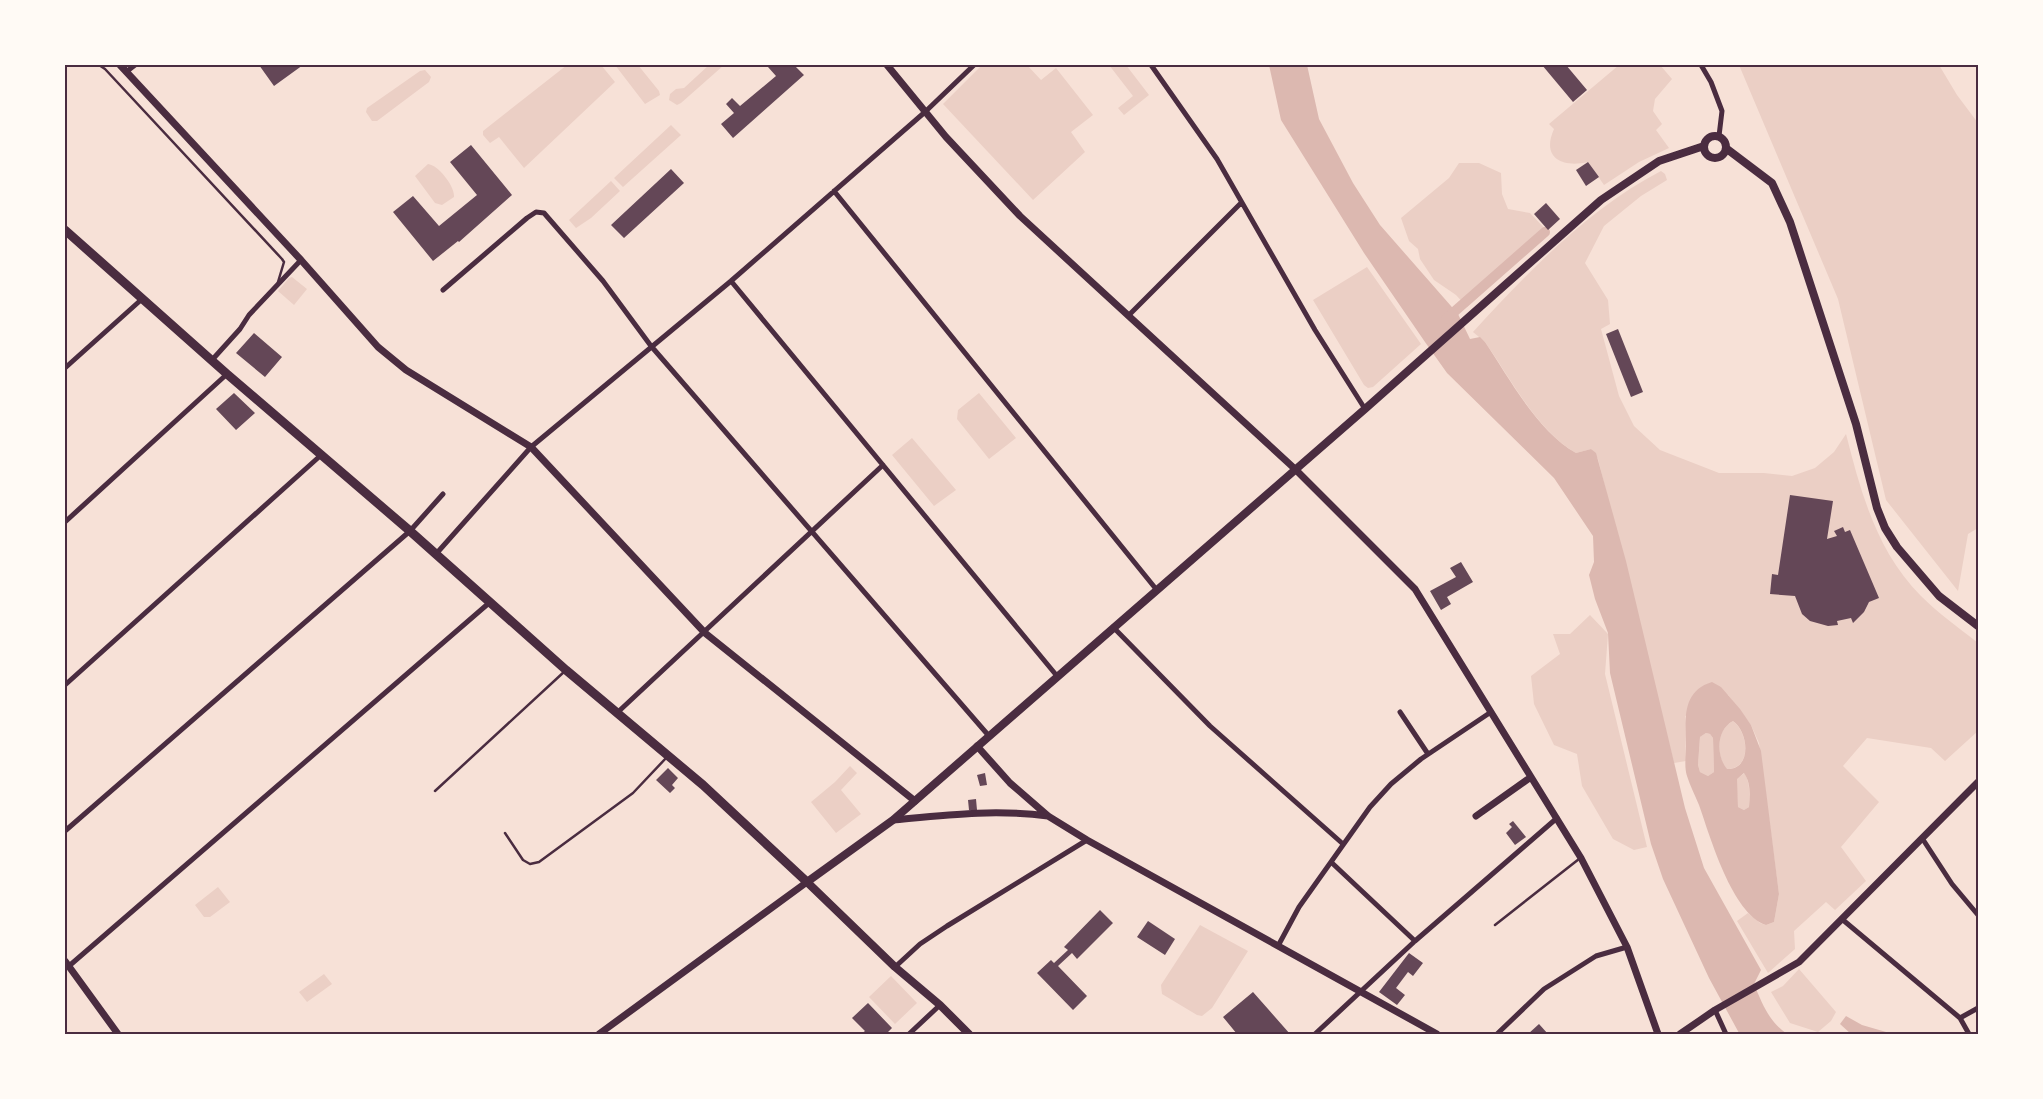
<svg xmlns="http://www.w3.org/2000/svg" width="2043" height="1099" viewBox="0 0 2043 1099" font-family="Roboto,sans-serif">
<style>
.green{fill:#ebcfc5}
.water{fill:#dcb8b0;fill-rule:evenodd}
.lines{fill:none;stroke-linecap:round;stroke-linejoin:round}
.canal{stroke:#dcb8b0;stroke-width:10}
.building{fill:#644757}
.service{stroke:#4a2c40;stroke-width:2.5}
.minor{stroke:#4a2c40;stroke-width:5}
.tertiary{stroke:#4a2c40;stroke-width:7}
.secondary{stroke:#4a2c40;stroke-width:8}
.trunk{stroke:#4a2c40;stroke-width:9}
.neatline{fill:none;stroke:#4a2c40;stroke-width:2}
</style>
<rect width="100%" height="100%" fill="#f7e1d7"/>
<path class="green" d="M567,65H601L615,82L524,168L499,137L490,143L483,135V131Z
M615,65H638L659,91L660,95L645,104Z
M709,65H724L681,103L677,105L669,100L670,94L676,89L684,88Z
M982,65H1027L1041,80L1056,68L1093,115L1071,132L1085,152L1033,200L943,104Z
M1109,65H1126L1149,95L1124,115L1118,108L1133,96Z
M1619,65H1660L1672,79L1655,99L1653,111L1662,124L1656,130L1669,148L1639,162L1604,185L1588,162C1562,168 1541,158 1554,129L1549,124Z
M1739,65H1939L1957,95L1978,123V528L1968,534L1958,591L1886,500L1838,299Z
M425,70L431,77L429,82L377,121H372L366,112L367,108L420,71Z
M671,125L681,135L623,187L614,178Z
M1459,163H1479L1501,173L1502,194L1508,209L1530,213L1550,234L1467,307L1456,295L1434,280L1420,259L1418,249L1409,241L1401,218L1449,178Z
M428,164C438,165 455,186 454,197L442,205L435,203L415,176Z
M1661,171L1665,174L1667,180L1641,196L1604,226L1585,263L1608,300L1610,324L1601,329L1619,396L1634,426L1660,450L1719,473H1764L1792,476L1815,468L1834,452L1846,434C1861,493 1877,552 1921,596C1938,613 1959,628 1978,643V731L1945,761L1931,748L1867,738L1843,766L1879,802L1841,847L1866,881L1835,910L1826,902L1794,931L1795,949L1768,973L1737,921L1748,913L1760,923L1766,925L1774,922L1779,894L1759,743L1751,725L1728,695L1685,716L1686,761L1674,763L1598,459L1591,449L1576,453C1537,431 1511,379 1485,342L1473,332C1527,273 1589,208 1661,171Z
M611,181L620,191L591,218L576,228L569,220Z
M1367,267L1421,344L1373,387L1368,388L1364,385L1313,300Z
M292,277L307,289L294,305L278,291L289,278Z
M979,393L1016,438L989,459L957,419L958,410Z
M912,438L956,490L934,506L892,455Z
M1590,615L1608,634L1605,674L1647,847L1634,850L1613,839L1582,786L1577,754L1554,745L1534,704L1531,676L1560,654L1553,634H1570Z
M1733,721C1749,733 1752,770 1726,769C1716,755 1716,730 1733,721Z
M1706,733L1710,734L1713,738L1714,772L1708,776L1700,772L1698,765L1700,737Z
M850,766L857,773L841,790L861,814L836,833L811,802L835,782Z
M1745,773C1750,784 1750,795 1749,807L1744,810L1738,807L1736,779Z
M218,887L230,902L210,917H204L195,905Z
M1200,925L1248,951L1212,1008L1202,1016L1197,1015L1162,994L1161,985Z
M1799,969L1836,1012L1831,1021L1818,1032L1790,1023L1771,992L1783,986Z
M324,974L332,984L307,1002L299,992Z
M891,976L917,1003L895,1024L869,997Z"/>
<path class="water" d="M1269,65H1307L1319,119L1353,183L1380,225L1458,314L1470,339L1480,337L1485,342C1510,379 1537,431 1576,453L1591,449L1596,453L1626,561L1685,808L1704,868L1761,970L1754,984C1762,1003 1769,1022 1787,1034L1739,1033L1709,978L1663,879L1651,844L1610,673L1608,633L1595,599L1589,575L1594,562L1593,536L1554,478L1447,373L1425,342L1364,253L1281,120Z
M1712,682L1721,687L1740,709L1751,725L1761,751L1779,894L1774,922L1766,925C1732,914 1710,836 1699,805C1695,795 1690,786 1687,776C1684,767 1686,755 1686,746C1685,719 1682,691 1712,682ZM1733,721C1749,732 1752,770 1727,769C1716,756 1716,730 1733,721ZM1706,733L1710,734L1713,738L1714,772L1708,776L1700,772L1698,765L1700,737ZM1744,773C1751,783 1750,795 1749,807L1744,810L1738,807L1737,779Z
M1846,1016L1862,1025L1893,1034H1851L1840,1024Z"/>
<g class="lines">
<path class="canal" d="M1446,319L1545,232"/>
</g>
<path class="building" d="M259,65H303L274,86Z
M769,65H794L804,75L733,138L721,124L734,113L726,104L732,98L740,106L776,76L768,67Z
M1542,65H1566L1587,90L1573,102Z
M471,145L512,195L459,242L458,241L433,261L393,212L413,196L439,226L477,195L450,162Z
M1588,162L1599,177L1586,186L1576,170Z
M671,169L684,183L624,238L611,225Z
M1546,203L1560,219L1548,230L1534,214Z
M1618,329L1643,392L1631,397L1606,334Z
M254,333L282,357L265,377L236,353Z
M234,393L255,413L236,430L216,409Z
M1790,495L1833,501L1827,539L1837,536L1834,531L1843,527L1845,532L1850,530L1879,598L1869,602L1864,612L1853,623L1851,618L1837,621L1838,625L1828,626L1810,621L1802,614L1795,596L1770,594L1772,574L1778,575Z
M1461,562L1473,582L1447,597L1451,604L1441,610L1430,591L1456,577L1450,568Z
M668,768L678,778L672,785L675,788L670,793L656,780Z
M985,773L987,785L980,786L977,775Z
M976,799L977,810H969L968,800Z
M1513,821L1526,837L1515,845L1506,833L1512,827L1509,824Z
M1100,910L1113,923L1077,959L1072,953L1058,966L1087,996L1073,1010L1037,973L1051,960L1054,963L1068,950L1064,947Z
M1148,921L1175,939L1165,955L1137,937Z
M1409,953L1423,963L1413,976L1408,972L1396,988L1405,995L1397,1005L1379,992Z
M1253,992L1290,1034H1237L1223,1017Z
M868,1003L892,1028L886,1034H861L865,1031L852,1018Z
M1539,1024L1548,1034H1528Z"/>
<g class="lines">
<path class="service" d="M99,65L105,69L282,259L284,262L278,282
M435,791L565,671
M505,833L523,860L530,864L539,862L633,793L667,757
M1495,925L1579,859"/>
<path class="minor" d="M1151,65L1217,159L1315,330L1365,409
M1701,65L1711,82L1722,111L1719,136
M126,72L135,65
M834,191L1156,589
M731,281L1057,676
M443,290L527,218L536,212L544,213L603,281L651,346L989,736
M1128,316L1241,203
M212,360L240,329L249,315L301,260
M65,368L142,299
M65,522L227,374
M436,554L531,447L731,281L925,112L974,65
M1113,627L1210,726L1343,844
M65,685L320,456
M618,712L883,465
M1400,712L1428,754
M65,831L410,531L443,494
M1922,838L1952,884L1978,915
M1331,862L1415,941
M1843,920L1960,1018L1969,1034
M1278,946L1299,907L1370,807L1391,784L1421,759L1491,712
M69,966L489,603
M895,967L920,944L947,926L1087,840
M1715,1010L1726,1034
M1960,1018L1978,1008
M909,1034L940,1005
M1315,1034L1415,941L1557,818
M1497,1034L1544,989L1596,956L1627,947"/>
<path class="tertiary" d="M120,65L301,260L378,347L406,370L531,447L705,633L915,801
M887,65L946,137L1020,216L1295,469L1415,589L1581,858L1627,947L1658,1034
M977,746L1010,783L1048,816L1087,840L1437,1034
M1476,816L1531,777
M893,820C946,815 994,809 1048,816
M65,961L118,1034
M599,1034L807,882
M1680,1034L1715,1010L1799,962L1978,782"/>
<path class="secondary" d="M1704 147a11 11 0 1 1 22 0a11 11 0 1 1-22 0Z
M1727,149L1772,183L1790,222L1856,424L1877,508L1885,528L1897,547L1939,596L1978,626
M969,1034L940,1005L895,967L807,882L893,820L1365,409L1601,200L1659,161L1704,146"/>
<path class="trunk" d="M65,230L227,374L410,531L566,670L703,785L807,882"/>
</g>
<rect width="2043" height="1099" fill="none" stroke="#fffaf5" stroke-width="132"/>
<rect x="66" y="66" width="1911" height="967" class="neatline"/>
</svg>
